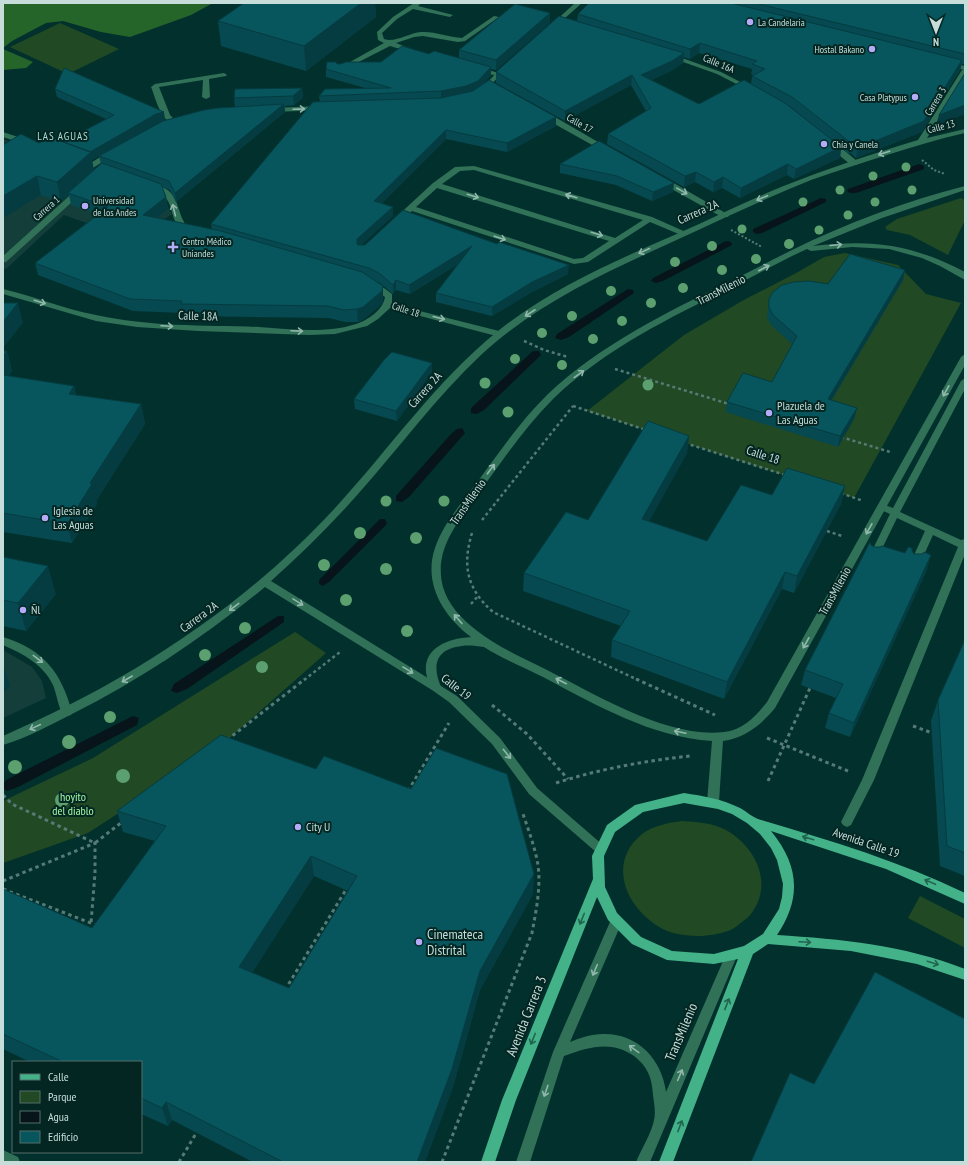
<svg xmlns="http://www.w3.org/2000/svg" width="968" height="1165" viewBox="0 0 968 1165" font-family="'PT Sans Narrow',sans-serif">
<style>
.built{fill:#143e39}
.green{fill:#214923}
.forest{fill:#25652a}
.water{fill:#07141a}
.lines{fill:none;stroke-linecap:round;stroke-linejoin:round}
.path-far2{stroke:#567b77;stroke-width:2;stroke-dasharray:2 2;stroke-linecap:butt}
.path-far1{stroke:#567b77;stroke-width:2.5;stroke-dasharray:3 3;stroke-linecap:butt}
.path{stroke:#567b77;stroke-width:3;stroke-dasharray:3.5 3.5;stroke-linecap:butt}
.service{fill:#307157;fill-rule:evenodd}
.pedestrian{fill:#307157;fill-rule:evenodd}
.minor{fill:#307157;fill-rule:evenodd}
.tertiary{fill:#307157;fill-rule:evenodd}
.primary{fill:#44b289;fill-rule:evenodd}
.tree{fill:#5ba06e}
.wall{fill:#064950;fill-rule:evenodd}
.shaded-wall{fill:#053c41}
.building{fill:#07555d;stroke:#053c41;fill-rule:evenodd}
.oneway{stroke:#92b7ac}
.oneway2{stroke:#216550}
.poi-dot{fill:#b3adf9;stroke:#042622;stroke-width:1.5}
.labels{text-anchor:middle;stroke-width:4;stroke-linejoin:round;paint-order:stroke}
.far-poi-label{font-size:10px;fill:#c6ddd9;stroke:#042622;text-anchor:start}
.far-street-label{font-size:10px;fill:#c6ddd9;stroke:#042622}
.far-neighbourhood-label{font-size:11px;letter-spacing:1px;fill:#aedbd5;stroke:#042622}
.street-label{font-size:12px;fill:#c6ddd9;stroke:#042622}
.poi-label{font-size:12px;fill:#c6ddd9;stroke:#042622;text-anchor:start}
.park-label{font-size:12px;fill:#a3faa4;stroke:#042622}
.near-poi-label{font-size:14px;fill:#c6ddd9;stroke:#042622;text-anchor:start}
.near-street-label{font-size:14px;fill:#c6ddd9;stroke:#042622}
</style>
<rect width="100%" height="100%" fill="#02312d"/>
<path class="built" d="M3,139L163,198L172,214L134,240L64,215L6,269L3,268Z
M3,650L32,667L42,681L46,698L3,718Z"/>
<path class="green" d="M60,23L119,49L68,74L10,47Z
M961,198L965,200V220L948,255L910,235L887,230L885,227L897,219Z
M845,253L898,265L926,294L961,303L854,498L587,411L684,335L742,301L798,272L824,257Z
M295,632L326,653L217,749L88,833L3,863V801L93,758Z
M682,821C697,822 713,823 726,830C756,847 774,884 751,914C747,919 741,922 737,926C728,933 713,935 702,936C691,936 677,935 667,931C629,914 604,865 642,834C654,825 669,823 682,821Z
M920,896L965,919V948L908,918Z"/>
<path class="forest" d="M3,3H213L191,15L130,37L101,32L63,21L46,23L12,41L3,48Z
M3,49L33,62L26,68L3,70Z"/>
<path class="water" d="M919,164L924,166V169L856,193H850L847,191L848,189Z
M821,198L826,199V202L762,233L757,234L753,232V229Z
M726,241L731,242L732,245L663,281L656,283L651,281L653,278Z
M628,289L633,290L634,293L569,337L561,340L555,338L557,334Z
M533,351H539L541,355L484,410L477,414L471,413V408Z
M462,428L465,433L409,497L402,502L396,501V496L451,434L457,429Z
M380,519H385L387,524L329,582L323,586L319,584V580Z
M278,616H284V622L187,689L177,693L171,691L174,684Z
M133,716L139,718L137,725L18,787L7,791L3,788V784L6,780Z"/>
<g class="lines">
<path class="path-far2" d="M922,160L934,170L945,174
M731,230L762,247"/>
<path class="path-far1" d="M524,341L544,350L568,357
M615,369L729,404
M573,406L646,430
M841,437L890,452
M685,443L785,475
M841,493L863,501
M482,520L573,406
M827,531L842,536
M472,533C462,566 467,589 493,612L638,680
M471,604L478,596
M304,680L340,652"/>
<path class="path" d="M636,679L715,715
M492,705L527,734L568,779
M913,726L935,734
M767,738L848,771
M227,740L305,679
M768,781L810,688
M556,783C600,769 644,761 690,756
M408,791L449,723
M3,795L12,804L95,843L122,822
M3,881L95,843V873L91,923
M3,889L96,925
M285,990L347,888
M179,1162L198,1130
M442,1162L532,933C536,911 541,888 538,865C535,847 528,829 522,811"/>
<path class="service" d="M414,3H421L418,6L453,15L450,17L413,9L397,19L382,33L384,39C395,43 409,33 421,32C434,31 448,37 462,38L494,16L499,17L465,41L458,42L423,36L414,37L396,43L414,50V52H410L390,46L345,69H341V67L384,43L378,40L377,32L393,17Z
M477,67L499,73L500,74L497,76L475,70V68Z
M224,73L227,75L226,76L209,79L210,97L206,99L202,97L203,80L159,87L170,115L177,122L173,124C160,119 156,99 151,87L155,84Z
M474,166L652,217L688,233L684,235H681L650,222L588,262L574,264L412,211L397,222L393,220L433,183L455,167ZM474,170L643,220L615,238L442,184L460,171ZM437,188L609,241L583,258L574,259L416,207Z
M965,186V190L882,218L813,246C873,239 911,244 965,272V280L940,266L922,258L889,249L852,247L811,251L807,249C782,260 759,274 734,286C671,317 605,349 554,398C525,427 502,461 478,494C458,522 433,550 443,587C448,605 462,619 476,630C497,647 522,657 547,670C595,694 668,739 724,732C743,730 756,716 767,702L961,357L965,354V365L775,708C761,725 745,738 723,741L719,802L717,805L713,807L709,805L707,802L712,741C651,737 596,705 543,677C523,667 503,659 484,647C476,646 469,645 462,646C435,649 432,666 441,687L440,690H432C414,656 438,639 471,637C443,616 423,583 435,548C442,527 456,510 469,493C495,459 518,423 548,394C600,345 667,312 731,281C751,271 772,260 792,250C847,223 906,201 965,186Z
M616,917L620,918L622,922L570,1042C580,1038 591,1034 603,1034C637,1033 662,1059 666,1092L727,952L731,951L735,952L737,956L650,1162H636C641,1150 652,1132 654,1120C656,1113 654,1103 653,1095C652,1078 648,1067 634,1056C612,1040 588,1047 564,1056L530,1162H516L553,1052L610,922L612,918Z"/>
<path class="pedestrian" d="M76,190H82L83,192L6,262H3V256Z
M965,378V389L900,512L961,540L965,539V554L874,780L851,825L847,827L843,825L841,822L862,780L958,547L933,535L918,568H910L909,566L925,531L897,518L876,561H870L868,559L890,514L879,509L877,507L882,504L893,508L961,381Z"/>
<path class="minor" d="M575,3H582L556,26H552V24Z
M671,54L721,72L754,89L752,90H748L717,74L669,57V55Z
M947,62L965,66V70L945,65V63Z
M505,65L508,67L507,68L485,91H481V89L503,66Z
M322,106H325V110L272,112L268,110L272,108Z
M542,113H548L610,149L606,151H603L542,117Z
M3,132L30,141L31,143L27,145L3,137Z
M828,142H834L857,161V165H851L828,146Z
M108,152H114L115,154L93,168H90L86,166Z
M659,178H665L729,215L728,217H722L659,182Z
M149,185C154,185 157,186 162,187C182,195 175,217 191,230V234H185C164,216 180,197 149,189Z
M370,282H376L392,294V304L503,332L504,334L500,337L390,308L378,319L367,326L335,334L309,335L198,331L137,327L96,321L3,294V289C34,296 64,309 96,315C150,327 205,325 259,327C291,329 325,334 356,324C368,320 383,310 385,297L370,286L369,284Z
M3,637C44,650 61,672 72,712L71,715L67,716L63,715C58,706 57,695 53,685C43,664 23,654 3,645Z"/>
<path class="tertiary" d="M965,68V76L927,138L965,129V133C938,139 913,147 887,155C862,163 836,171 811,180C771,196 733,214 694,232C620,266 543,298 482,354C436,397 400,447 358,494C331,525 302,553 271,581L457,696L500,738L537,788L604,846L606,849L604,852L600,854L596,852L529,794L492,744L449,702L432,690L265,587C205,636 142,679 72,714C50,725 27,738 3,745V736C128,682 243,608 336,507C390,448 436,381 498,331C552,288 617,260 679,233C713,218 747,201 781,187C826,169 872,154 918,140L962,70Z
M3,1150L18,1157L20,1162H3Z"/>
<path class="primary" d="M684,793C703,796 722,799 740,808C746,811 752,817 758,819C829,840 899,861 965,893V904L886,869L771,831C799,865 802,898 777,935C841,939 904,945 965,969V980L917,964L851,951L768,944L753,954L673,1162H659L738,959L714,964L667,960L632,944L608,920L597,897L516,1100L495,1162H481L502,1100L593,879L592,856L607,825L635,805ZM684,803L718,809L732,814L747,823L760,834L771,848L777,860L783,884L782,897L779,909L763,934L744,946L714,954L672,951L641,937L617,913L605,887L604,856L615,832L643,812Z"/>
</g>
<g class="tree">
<circle cx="906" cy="167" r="4.5"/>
<circle cx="873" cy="176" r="4.5"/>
<circle cx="840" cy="190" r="4.5"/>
<circle cx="912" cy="190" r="4.5"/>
<circle cx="803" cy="202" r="4.5"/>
<circle cx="875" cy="202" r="4.5"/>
<circle cx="848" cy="215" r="4.5"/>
<circle cx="742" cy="229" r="4.5"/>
<circle cx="819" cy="230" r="4.5"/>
<circle cx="789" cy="244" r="5"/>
<circle cx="712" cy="246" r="5"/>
<circle cx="756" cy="259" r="5"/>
<circle cx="675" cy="262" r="5"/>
<circle cx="722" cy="270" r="5"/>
<circle cx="683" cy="288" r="5"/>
<circle cx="611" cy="291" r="5"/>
<circle cx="651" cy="303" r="5"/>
<circle cx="572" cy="316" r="5"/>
<circle cx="622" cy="321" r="5"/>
<circle cx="542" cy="333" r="5"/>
<circle cx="593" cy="339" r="5"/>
<circle cx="515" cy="359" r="5"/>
<circle cx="562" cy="365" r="5"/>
<circle cx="485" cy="383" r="5.5"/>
<circle cx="648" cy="385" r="5.5"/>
<circle cx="508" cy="412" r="5.5"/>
<circle cx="386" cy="501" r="5.5"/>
<circle cx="444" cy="501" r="5.5"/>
<circle cx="360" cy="533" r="6"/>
<circle cx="416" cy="538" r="6"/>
<circle cx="324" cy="565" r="6"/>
<circle cx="386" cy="569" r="6"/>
<circle cx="346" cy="600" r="6"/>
<circle cx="245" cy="628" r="6"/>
<circle cx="407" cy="631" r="6"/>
<circle cx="205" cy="655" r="6"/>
<circle cx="262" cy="667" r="6"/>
<circle cx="110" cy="717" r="6"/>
<circle cx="69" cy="742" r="7"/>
<circle cx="15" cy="767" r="7"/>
<circle cx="123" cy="776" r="7"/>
<circle cx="62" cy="800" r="7"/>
</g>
<path class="wall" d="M244,3H375L376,17L306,71L221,46L218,21Z
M589,3H965V64H962L960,70L922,132L856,158L851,153L849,154L841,148L840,158L794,179L787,175L740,198L722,188L713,192L695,182L684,187L607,144L608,134L646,111L631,85L565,121L496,83V72L577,21L578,14ZM699,53L752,69L751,74L753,75L752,76L751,84L699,104L651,80L671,71L683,63L684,57L690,59ZM787,105L791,107L829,138Z
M550,13V23L496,70L491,69V75L483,84L556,126L507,152L446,139L381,204L393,216L361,245L568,274L532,292L492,316L436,302V293L458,264L410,294L396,290L393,294L380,283L372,279L383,298V303L364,319L358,322H345L329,318L183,316V313L133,311L38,275L35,263L98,214L71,205L69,195L61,202L41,195L3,218L39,143L63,142L106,119L57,97L55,89L165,120L235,107L234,98L302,88L303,98L294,105L285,106V112L176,202L170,190L162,187L166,197L168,209L157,218L212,230L211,224L320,102L319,96L365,88L326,77V69L337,64L381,62L429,54L459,58V50ZM162,121L108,151L157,123ZM99,156L101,164L94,170L92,160Z
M599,141L673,192L652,201L616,185L560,173V164Z
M905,270L903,280L832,400L857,408L854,419L838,447L726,412L727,402L772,382L792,344L771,325L767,317L769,299L828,284Z
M3,351H7L12,371L8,376L74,386L76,395L141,404L145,424L96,501L97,504L72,543L3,532Z
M432,363V372L397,421L355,409L354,399Z
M689,436L687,453L649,521L707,541L772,495L845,486L841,504L794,593L782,589L724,699L611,657L612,640L621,626L523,591L524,573Z
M871,545L874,547H880L905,553L912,551L927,570L850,737L825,728L829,713L836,698L801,685L805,670Z
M3,557L56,594L26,631L3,626Z
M965,640V876L940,866L931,721L938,700Z
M117,811L533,894L480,990L453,1087L425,1162H253L172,1120L168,1126L141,1114V1062H30L3,1049V889L92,928L155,841L123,832ZM314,876L348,891L289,988L252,973Z"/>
<path class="shaded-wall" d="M361,3H375L376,17L306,71L304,46Z
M550,13V23L496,70V60Z
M700,43L699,53L690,59V49Z
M684,53L683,63L671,71L640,86L641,75Z
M962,60L960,70L922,132L856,158L858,148Z
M491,67V75L478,90L441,100V91Z
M632,75L631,85L565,121V111Z
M302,88L303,98L294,105L293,96Z
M284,104L285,112L176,202L175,193Z
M965,105V114L936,126L939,115Z
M164,112L165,120L157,123L92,160L94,171L68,193L69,195L61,202L57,182L88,153L156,114Z
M556,117V126L507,152V143Z
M446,130V139L374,211V201Z
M853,142L851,153L849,154L851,143Z
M841,147L840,158L794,179L796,169Z
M788,164L787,175L740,198L741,188Z
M696,172L695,182L684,187L685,176Z
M37,176L41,195L3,218V196Z
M723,177L722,188L713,192L714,182Z
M674,183L673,192L652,201L653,192Z
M166,197L168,209L146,227L143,215Z
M393,207V216L358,248L357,244V239Z
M472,246V256L410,294L409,285Z
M569,265L568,274L532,292L492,316V307L532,282Z
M905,270L903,280L826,409L828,399Z
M396,280V290L393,294V285Z
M383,286V303L364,319L358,322L357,309Z
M18,303L23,323L3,348V322Z
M7,351L12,371L3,383V356Z
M432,363V372L397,421L396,411Z
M74,386L79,406L69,394Z
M141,404L145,424L96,501L97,504L72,543L67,524L90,483Z
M857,408L854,419L838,447L840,436Z
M689,436L687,453L641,536L642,519Z
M845,486L841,504L794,593L797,576Z
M931,555L927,570L850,737L854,723Z
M48,566L56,594L26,631L18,603Z
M785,572L782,589L724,699L727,682Z
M3,665L10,686L3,693Z
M311,856L314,876L243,987L239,967Z
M534,874L533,894L480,990L453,1087L425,1162H417L480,971Z
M166,1102L172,1120L168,1126L162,1108Z"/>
<path class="building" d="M244,3H361L304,46L218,21Z
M589,3H731L962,60L924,121L858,148L853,142L851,143L792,97L752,76L765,69L752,64L757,61L700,43L690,49L578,14Z
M755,3H965V54Z
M515,4L550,13L496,60L459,50Z
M559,16L684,53L672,61L641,75L699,104L744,80L785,103L841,147L796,169L788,164L741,188L723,177L714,182L696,172L685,176L608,134L651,108L632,75L565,111L496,72Z
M402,46L429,54L434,51L491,67L478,81L466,86L441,91L319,96L325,89L391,88L326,69L327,62H336L337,64H341L346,62H381Z
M64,68L164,112L156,114L90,152L63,142L114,115L55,89Z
M965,73V105L939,115Z
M489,80L556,117L507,143L446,130L374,201L393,207L357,239V244L358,245H365L403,210L497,244L499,242L569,265L532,282L492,307L436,293L472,246L409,285L396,280L393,285L379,273L369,268L211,224L313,102L441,98L473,91Z
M302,88L293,96L234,98L235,89Z
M284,104L175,193L169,181L99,156L163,121L204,110L218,108Z
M21,134L39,143L50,137L91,152L57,182L37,176L3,196V145Z
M599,141L674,183L653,192L617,176L560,164Z
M102,163L161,184L166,197L143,215L221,231L362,272L383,286L382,291L363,307L357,309L344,310L328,306L181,304L182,301L130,299L35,263L108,207L68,193Z
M850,254L905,270L828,399L857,408L840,436L727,402L743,373L772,382L797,336L773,315L769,307V299L773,292L782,285L794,282L809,281L828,284Z
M3,303H18L3,322Z
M3,351H7L3,356Z
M392,352L432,363L396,411L354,399L384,360Z
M3,375L74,386L69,394L141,404L90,483L92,484L67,524L3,513Z
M648,421L689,436L642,519L707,541L741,485L772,495L787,468L845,486L797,576L785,572L727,682L612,640L630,611L524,573L566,512L588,520Z
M870,542L871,545L874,547H880L882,546L905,553L908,547L912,548V551L914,554H922L924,552L931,555L854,723L829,713L843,684L805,670Z
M3,557L48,566L18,603L3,600Z
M965,640V853L947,846L938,700Z
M221,735L316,769L324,756L411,789L436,748L507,774L534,874L480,971L452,1069L417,1162H283L166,1102L162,1108L141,1098V1062H63L3,1034V889L92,928L166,826L117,811ZM311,856L357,876L289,988L239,967Z
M875,972L965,1019V1162H751L790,1073L814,1084Z"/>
<defs><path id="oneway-shaft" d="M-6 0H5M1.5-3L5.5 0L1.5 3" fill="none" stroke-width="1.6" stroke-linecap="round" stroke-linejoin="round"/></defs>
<g class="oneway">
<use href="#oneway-shaft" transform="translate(299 109) rotate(-2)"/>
<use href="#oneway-shaft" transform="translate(884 153) rotate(162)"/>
<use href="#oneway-shaft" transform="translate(682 191) rotate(29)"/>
<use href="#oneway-shaft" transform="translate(473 196) rotate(17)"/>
<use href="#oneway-shaft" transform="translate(571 196) rotate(-164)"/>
<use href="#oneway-shaft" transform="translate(762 198) rotate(157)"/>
<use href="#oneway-shaft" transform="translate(174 210) rotate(-104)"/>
<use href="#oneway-shaft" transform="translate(597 234) rotate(17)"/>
<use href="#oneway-shaft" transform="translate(500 238) rotate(18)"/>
<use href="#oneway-shaft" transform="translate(836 245) rotate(-5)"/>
<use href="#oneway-shaft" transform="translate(644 251) rotate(155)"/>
<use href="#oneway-shaft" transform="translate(764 268) rotate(-27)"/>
<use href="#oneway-shaft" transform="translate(40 302) rotate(17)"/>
<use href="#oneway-shaft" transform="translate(530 313) rotate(147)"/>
<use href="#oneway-shaft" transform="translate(439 318) rotate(14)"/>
<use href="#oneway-shaft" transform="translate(167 326) rotate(3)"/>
<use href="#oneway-shaft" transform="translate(297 331) rotate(2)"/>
<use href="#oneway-shaft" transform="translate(579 374) rotate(-36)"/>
<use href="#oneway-shaft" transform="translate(946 391) rotate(119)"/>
<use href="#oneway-shaft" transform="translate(491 469) rotate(-53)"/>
<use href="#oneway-shaft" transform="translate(869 529) rotate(119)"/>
<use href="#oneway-shaft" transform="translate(298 602) rotate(32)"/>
<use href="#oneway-shaft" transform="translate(234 607) rotate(143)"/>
<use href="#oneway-shaft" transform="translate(458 619) rotate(-131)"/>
<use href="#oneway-shaft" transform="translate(806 643) rotate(119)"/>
<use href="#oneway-shaft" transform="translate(38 659) rotate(37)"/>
<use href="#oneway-shaft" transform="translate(408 670) rotate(32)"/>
<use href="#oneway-shaft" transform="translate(127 679) rotate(150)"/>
<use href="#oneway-shaft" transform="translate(561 681) rotate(-153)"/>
<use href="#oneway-shaft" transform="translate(35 727) rotate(155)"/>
<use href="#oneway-shaft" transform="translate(680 732) rotate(-168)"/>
<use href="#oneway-shaft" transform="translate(507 754) rotate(51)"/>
<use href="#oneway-shaft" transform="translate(595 970) rotate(113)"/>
<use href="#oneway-shaft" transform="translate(634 1049) rotate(-144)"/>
<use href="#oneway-shaft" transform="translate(680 1075) rotate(-67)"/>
<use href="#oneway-shaft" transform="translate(546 1091) rotate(109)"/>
</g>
<g class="oneway2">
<use href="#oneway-shaft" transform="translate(808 838) rotate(-164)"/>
<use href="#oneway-shaft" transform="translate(930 882) rotate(-157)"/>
<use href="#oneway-shaft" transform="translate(582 919) rotate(112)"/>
<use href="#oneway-shaft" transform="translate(805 942) rotate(3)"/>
<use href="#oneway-shaft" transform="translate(933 963) rotate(17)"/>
<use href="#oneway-shaft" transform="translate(727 1004) rotate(-69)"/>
<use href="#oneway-shaft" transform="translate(533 1039) rotate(112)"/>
<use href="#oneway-shaft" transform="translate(680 1126) rotate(-69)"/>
</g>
<g class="poi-dot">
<circle cx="750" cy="22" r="4"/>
<circle cx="872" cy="49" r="4"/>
<circle cx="915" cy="97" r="4"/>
<circle cx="824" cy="144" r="4"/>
<circle cx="85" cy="206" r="4"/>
<path d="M171 241h4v4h4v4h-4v4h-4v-4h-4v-4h4z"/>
<circle cx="769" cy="413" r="4"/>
<circle cx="45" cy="518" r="4"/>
<circle cx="23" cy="610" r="4"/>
<circle cx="298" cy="827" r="4"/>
<circle cx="419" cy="942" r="4"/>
</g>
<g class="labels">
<g class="far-poi-label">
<text x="758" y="26">La Candelaria</text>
<text x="864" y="53" text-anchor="end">Hostal Bakano</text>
<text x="907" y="101" text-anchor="end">Casa Platypus</text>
<text x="832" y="148">Chía y Canela</text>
<text x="93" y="204">Universidad<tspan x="93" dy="12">de los Andes</tspan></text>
<text x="182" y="245">Centro Médico<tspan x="182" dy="12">Uniandes</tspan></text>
</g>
<g class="far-street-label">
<text transform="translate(719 63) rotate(23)" y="4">Calle 16A</text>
<text transform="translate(935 101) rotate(-59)" y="4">Carrera 3</text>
<text transform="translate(580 123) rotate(29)" y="4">Calle 17</text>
<text transform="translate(941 126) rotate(-14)" y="4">Calle 13</text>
<text transform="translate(46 208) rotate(-42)" y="4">Carrera 1</text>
<text transform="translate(406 309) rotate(18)" y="4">Calle 18</text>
</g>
<g class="far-neighbourhood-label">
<text x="63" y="140">LAS AGUAS</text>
</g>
<g class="street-label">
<text transform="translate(698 212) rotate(-24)" y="4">Carrera 2A</text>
<text transform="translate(721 290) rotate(-27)" y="4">TransMilenio</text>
<text transform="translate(198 316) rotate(2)" y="4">Calle 18A</text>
<text transform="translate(425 390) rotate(-48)" y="4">Carrera 2A</text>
<text transform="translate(763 455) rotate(18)" y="4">Calle 18</text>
<text transform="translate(468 502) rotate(-55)" y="4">TransMilenio</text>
<text transform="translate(835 591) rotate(-61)" y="4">TransMilenio</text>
<text transform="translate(199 617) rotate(-36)" y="4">Carrera 2A</text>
<text transform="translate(456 687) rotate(38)" y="4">Calle 19</text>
<text transform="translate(866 843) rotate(19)" y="4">Avenida Calle 19</text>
</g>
<g class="poi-label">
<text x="777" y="410">Plazuela de<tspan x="777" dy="14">Las Aguas</tspan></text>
<text x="53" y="515">Iglesia de<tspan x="53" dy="14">Las Aguas</tspan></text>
<text x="31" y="614">Ñl</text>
<text x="306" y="831">City U</text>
</g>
<g class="park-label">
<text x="73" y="801">hoyito<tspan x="73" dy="14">del diablo</tspan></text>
</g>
<g class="near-poi-label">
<text x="427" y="939">Cinemateca<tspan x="427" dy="16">Distrital</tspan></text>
</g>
<g class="near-street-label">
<text transform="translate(526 1016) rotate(-68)" y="5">Avenida Carrera 3</text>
<text transform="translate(681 1032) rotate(-67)" y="5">TransMilenio</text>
</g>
</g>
<rect width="968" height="1165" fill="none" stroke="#c6ddd9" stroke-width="8"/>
<rect x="12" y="1061" width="130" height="92" fill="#042622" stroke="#526f6b"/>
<rect x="20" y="1074" width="20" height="6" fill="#44b289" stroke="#526f6b"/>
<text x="48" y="1081" font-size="12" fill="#c6ddd9">Calle</text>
<rect x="20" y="1091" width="20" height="12" fill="#214923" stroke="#526f6b"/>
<text x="48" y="1101" font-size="12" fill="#c6ddd9">Parque</text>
<rect x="20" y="1111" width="20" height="12" fill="#07141a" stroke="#526f6b"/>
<text x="48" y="1121" font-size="12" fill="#c6ddd9">Agua</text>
<rect x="20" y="1131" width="20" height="12" fill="#07555d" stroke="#526f6b"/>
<text x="48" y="1141" font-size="12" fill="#c6ddd9">Edificio</text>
<g transform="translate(936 32) rotate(180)" stroke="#042622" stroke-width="3" paint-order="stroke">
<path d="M0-3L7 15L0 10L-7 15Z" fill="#c6ddd9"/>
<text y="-6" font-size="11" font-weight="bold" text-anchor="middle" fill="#c6ddd9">N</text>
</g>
</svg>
